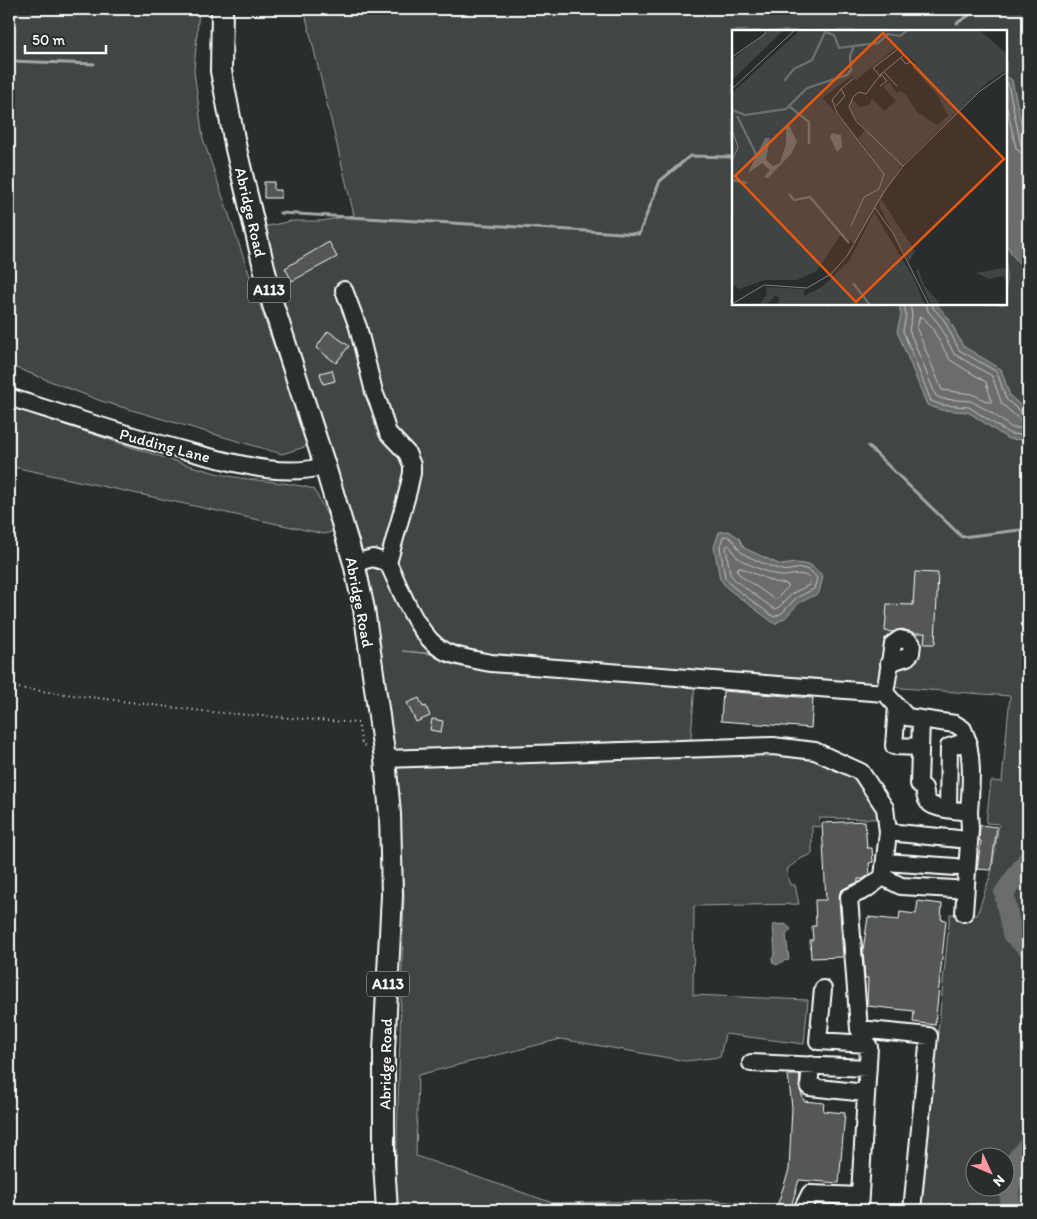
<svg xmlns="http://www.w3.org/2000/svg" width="1037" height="1219" viewBox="0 0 1037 1219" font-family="Itim,sans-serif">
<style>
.green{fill:#414445;stroke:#a0a2a2;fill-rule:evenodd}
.water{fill:#6a6c6d;stroke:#a6a7a7}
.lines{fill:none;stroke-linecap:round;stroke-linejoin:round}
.shore{stroke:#c3c4c5;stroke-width:1}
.stream{stroke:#a6a7a7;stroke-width:3}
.river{stroke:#6a6c6d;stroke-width:20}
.building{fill:#555758;stroke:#fff}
.minor-casing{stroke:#fff;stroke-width:20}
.major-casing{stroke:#fff;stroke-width:24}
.path{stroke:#fff;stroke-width:2;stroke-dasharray:1 4;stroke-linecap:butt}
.minor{stroke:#2a2d2e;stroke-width:16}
.major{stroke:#2a2d2e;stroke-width:20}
.labels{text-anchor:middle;stroke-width:4.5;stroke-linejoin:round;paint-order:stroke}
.shield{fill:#2a2d2e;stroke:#bfc0c0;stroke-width:1}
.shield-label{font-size:15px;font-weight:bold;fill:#fff}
.street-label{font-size:16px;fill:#fff;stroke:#2a2d2e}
.inset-river{fill:none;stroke:#6a6c6d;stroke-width:2.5}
.inset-road{fill:none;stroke:#7f8182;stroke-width:1}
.view{fill:#e8590c;fill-opacity:0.15;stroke:#e8590c;stroke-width:2.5}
.inset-edge{fill:none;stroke:#fff;stroke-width:2.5}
</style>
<rect width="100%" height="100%" fill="#2a2d2e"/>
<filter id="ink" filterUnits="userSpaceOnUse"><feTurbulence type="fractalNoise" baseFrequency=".02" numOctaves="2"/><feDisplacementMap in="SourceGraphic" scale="10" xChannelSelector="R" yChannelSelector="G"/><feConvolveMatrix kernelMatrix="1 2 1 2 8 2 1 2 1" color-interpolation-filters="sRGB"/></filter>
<g filter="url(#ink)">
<path class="green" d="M9,9H199L194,71L203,139L308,446L282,454L101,401L19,369L9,367Z
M304,9H1028V1210H920L950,914L977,915L992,870L999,824L986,823L991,781L1002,782L1010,696L402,651L695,683L690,751L811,756L859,776L884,819L819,818L820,827L812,826V854L802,858L788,868L787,875L790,885H795L799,904L694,906L693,995L808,1000L804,1044L725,1034L720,1057L686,1061L561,1039L418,1075L416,1156L553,1203L706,1200L772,1206V1210H395L404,895L395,753L368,570L333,456L280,305L259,228L291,221H322L354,215ZM733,31H1006V304H733ZM974,1156H1004V1186H974Z
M9,407C78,428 146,454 216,473C248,482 282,480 314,489L335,531L324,534L9,466Z"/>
<path class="water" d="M1006,76L1012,80L1028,154V274L1013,256L1006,244Z
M899,304H936L948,317L963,346L1001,369L1010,396L1028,412V440L1008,439L968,412L941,410L927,405L897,331L901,315Z
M729,531L739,538L744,548L781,565L796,563L811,565L823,576L819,593L799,603L786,617L775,624L728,589L720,579L714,547L719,532Z
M785,924L791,929L786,935L789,960L783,961L777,965L773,963L772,958L775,954L773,925Z"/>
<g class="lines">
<path class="shore" d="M1006,82L1008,84L1021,145L1024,148L1028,149
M1006,104L1016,148L1021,153L1028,155
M904,304L906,315L903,331L931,401L942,405L969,407L1010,434L1028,435
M910,304L912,316L909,330L936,396L943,399L971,401L992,413L1012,428H1028
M926,304L928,311L939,324L954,354L992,376L1002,404L1020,420L1028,422
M933,304V308L944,320L959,350L997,372L1006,399L1023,414L1028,415
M920,317H923L932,328L950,360L986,382L991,399V402H988L972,394L942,390L917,329Z
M727,536C737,541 736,548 742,553C752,559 767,565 778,569C793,575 802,559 817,578L814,589L796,598L782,613L774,617L732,586L725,577L720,547L723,537Z
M728,545C733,548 733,554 737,557C746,564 766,572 777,575C788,579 801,569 810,579L809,585L793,593L778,608L774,609L736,581L730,574L726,548Z
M739,567L774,582L787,584L788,587L776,599H774L741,576L737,571Z"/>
<path class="stream" d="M957,23L979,9
M9,61L94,64
M280,213L639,234L660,181L690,156L733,157
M868,446L962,537L1028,529"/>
<path class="river" d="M1028,859L1004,893L1012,934L1028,948
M1011,1210L1009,1191L1016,1160L1028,1145"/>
</g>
<path class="building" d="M264,182H274V190H281V198H264Z
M329,242L337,257L292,281L285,268Z
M328,331L349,346L336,363L316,348Z
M332,370L335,381L323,384L320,373Z
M915,572L938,573L935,644H924L925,633H914L902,629L893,632L885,631L887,604L913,605Z
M723,691L813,698L811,728L721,721Z
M419,698L423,707L426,706L430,716L416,722L407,703Z
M432,719L443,721L441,732L430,730Z
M865,821L867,848H872L873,862L869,863L870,874L863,879H858V882L845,888L840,892L839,898L843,957L811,958L810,940H813L812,926H816L815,900H826L822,823Z
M980,825L997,827L991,870L977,869L981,841L979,840Z
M918,901L942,904L941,919L946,920L935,1025L913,1022L914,1011L867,1006L868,978H865L863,950L868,917L899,920L900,912L916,914Z
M788,1075H800L799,1087L804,1101L824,1103L823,1111L845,1113L839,1183L799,1180L790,1210L777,1206L789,1170L792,1107Z"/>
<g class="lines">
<g class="minor-casing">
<path id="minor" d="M344,290L358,327L374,392L380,407L386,427L388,433L407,453L412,465V473L408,491L388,563C401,590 418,639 446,652C460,658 477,660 491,663L885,693L907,717L955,724L963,729C974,751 971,787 969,812C958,810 931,810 927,800C925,797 925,792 924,788L919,784L921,719
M9,397C72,417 134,438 198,454C239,464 283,478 325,466
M354,563L373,558L388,563
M885,693L893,644L900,639L909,641L912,644L911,653L907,657L889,663
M897,706L894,746L920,747
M385,759L773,746L815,751L861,772L885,808L888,832L883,877L865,890L849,897L859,1029L869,1047L859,1210
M948,809L949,747L968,741
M888,832L959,839
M885,862L956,867
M883,877L901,886L954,889
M964,913L970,829L969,812
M823,989L818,1041L867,1044
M859,1029L929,1036L912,1210
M751,1063L868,1068
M811,1065L809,1087L866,1093
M802,1210L810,1194L860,1196"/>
</g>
<g class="major-casing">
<path id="major" d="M222,9L221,71L236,149L273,305L325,466L354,563L364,609L385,759L390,814L392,895L384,1050V1163L387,1210"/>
</g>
<path class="path" d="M9,687L210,712L358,723L362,745L368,746"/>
<use href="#minor" class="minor"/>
<use href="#major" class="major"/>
</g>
</g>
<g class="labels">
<g class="shield">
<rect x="248" y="277.5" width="42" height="25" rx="4"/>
<rect x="367" y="971.5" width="42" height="25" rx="4"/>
</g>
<g class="shield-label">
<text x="269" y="295">A113</text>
<text x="388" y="989">A113</text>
</g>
<g class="street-label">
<text transform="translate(251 212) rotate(77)" y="6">Abridge Road</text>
<text transform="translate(165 445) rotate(15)" y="6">Pudding Lane</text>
<text transform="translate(360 602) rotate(79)" y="6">Abridge Road</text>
<text transform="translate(385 1064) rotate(-89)" y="6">Abridge Road</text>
</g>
</g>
<g transform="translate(732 30)">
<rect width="275" height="275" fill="#2a2d2e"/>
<path d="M37,0H52L0,50V30ZM68,0H247L275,24V40L256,52L169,136L122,213L109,204L85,241L65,250H33L7,259L0,254V63ZM165,17L184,33L180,37L205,64L216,86L205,95L185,82L173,64L168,61L165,63L157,52L151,57L164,71L153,81L140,69L137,75L128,77L120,69L118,77L121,85L134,100L126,108L144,132L91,68L114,50L121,46L124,50ZM149,169L183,221L177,232L147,176ZM142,182L181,247L193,275H46L47,267L43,266L34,275H27L35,264L34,257L72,259V266L90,257L117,231ZM186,238L192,255L209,275H199L184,241ZM272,238L275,240V253L271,246L257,249L244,243Z" fill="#414445" fill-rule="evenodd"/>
<path d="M57,95L65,112L59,124L36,148L32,147L38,140L30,133L16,143L33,108H38L34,130L41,136L48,133L54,114V97ZM100,103L109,105L110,117L105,122L98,107Z" fill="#6a6c6d"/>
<path class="inset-river" d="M52,51L62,39L80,30L93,2L102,5L107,18L122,16M57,76L77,92V114M0,80L13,85L54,79L75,58L115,45L119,40L118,26L122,16L146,13L156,4L168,6L176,0M5,86L25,126M0,150L15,153M57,164L62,170L78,167L117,213M121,253L138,275"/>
<path class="inset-road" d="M0,27L33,4L34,0M152,42L165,56M149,47L141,38L166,19L178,32L174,34L169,28M148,56L155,51L149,44M0,59L63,0M109,59L122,48M104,76L113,66L109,59L100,70L105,83L152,144L147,159L132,167L119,196M0,99L6,117L0,131M171,136L124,91L117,77L121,67L127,62L134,64L149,44L172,25M143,178L161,203L197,275M0,274L32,255L75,258L99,244L115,226L151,163L171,136L247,62L275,42"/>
<path class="view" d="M151,3L272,129L124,272L3,146Z"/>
<rect width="275" height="275" class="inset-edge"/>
</g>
<rect width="1037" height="1219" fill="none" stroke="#2a2d2e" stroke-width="30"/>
<rect x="15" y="15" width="1007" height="1189" fill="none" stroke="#fff" stroke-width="2" filter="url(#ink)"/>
<g transform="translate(990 1172) rotate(134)"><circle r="24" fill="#2a2d2e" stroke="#7f8182"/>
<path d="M0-4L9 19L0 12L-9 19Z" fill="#ff9aa2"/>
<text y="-8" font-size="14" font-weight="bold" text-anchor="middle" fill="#ffffff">N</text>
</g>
<path d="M25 45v8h81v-8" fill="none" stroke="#ffffff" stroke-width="2.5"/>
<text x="32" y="45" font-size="15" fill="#ffffff" stroke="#2a2d2e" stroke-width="4" paint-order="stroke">50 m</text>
</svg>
